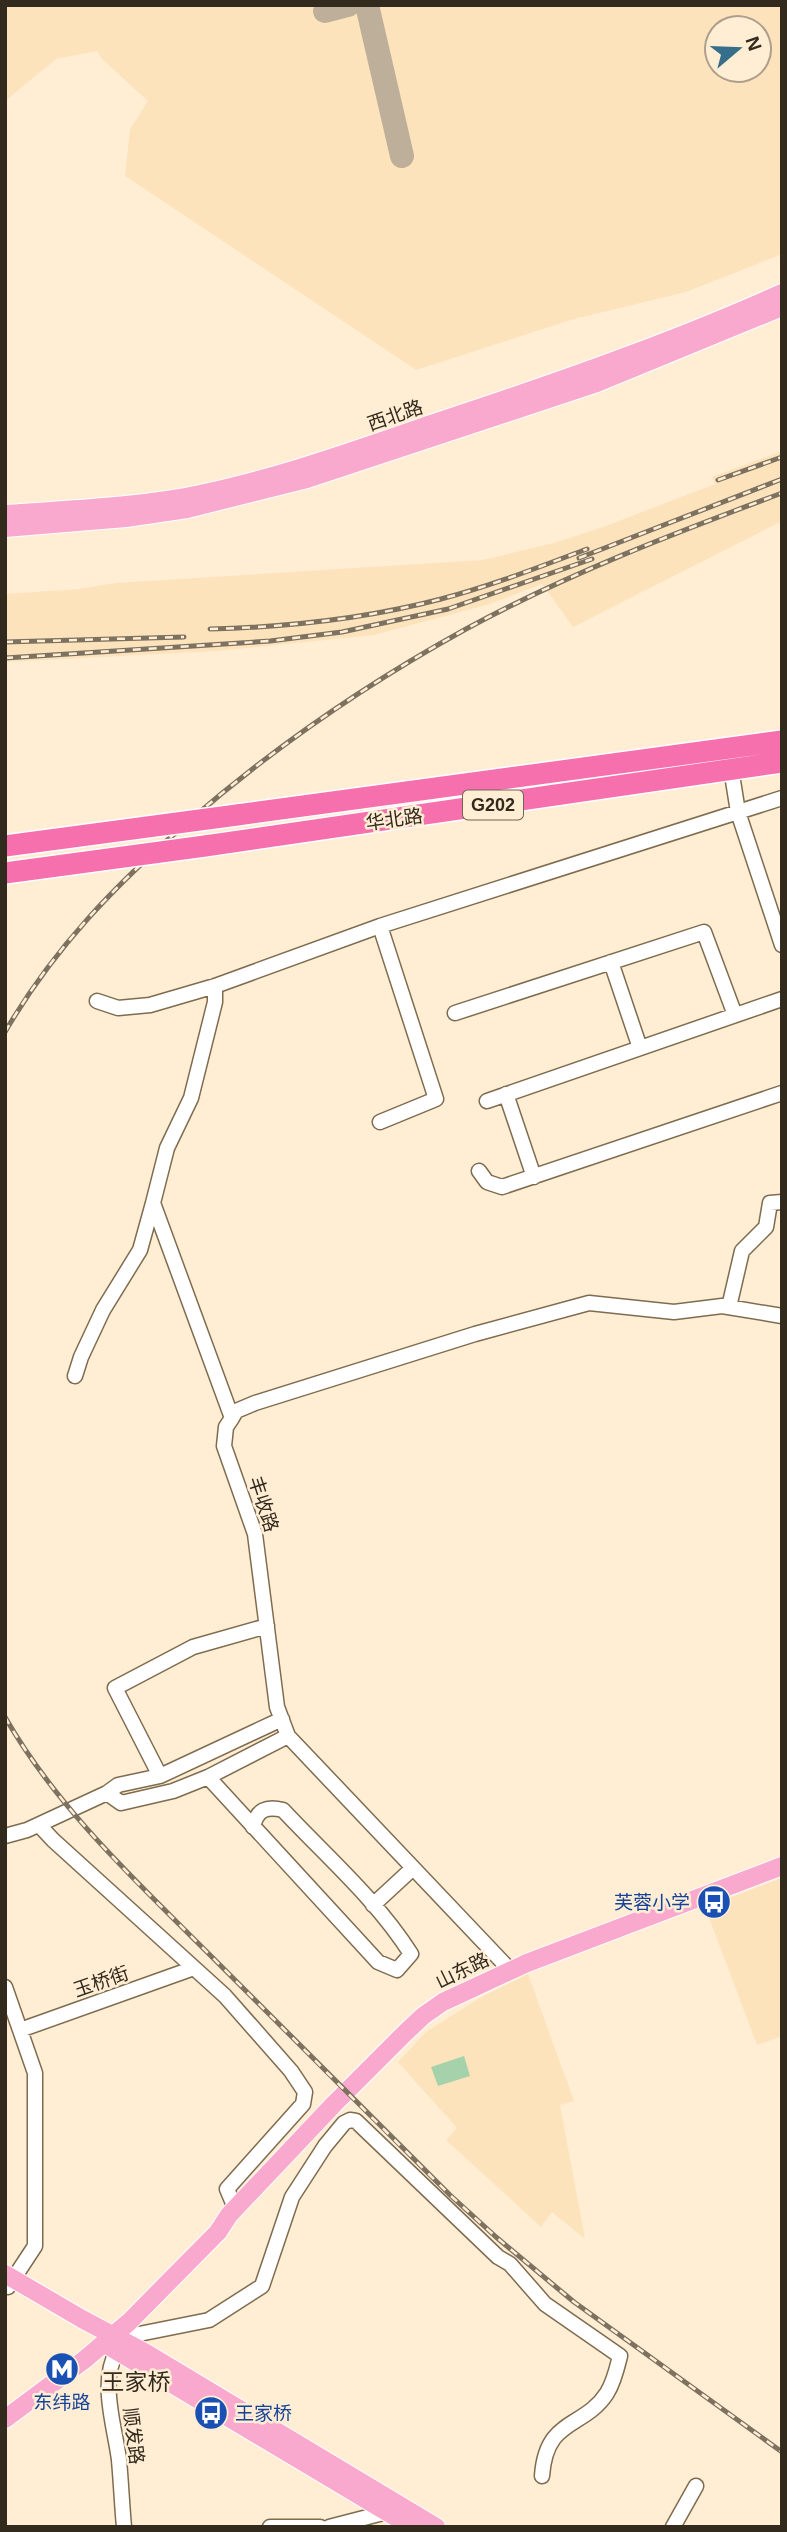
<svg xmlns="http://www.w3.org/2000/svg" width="787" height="2532" viewBox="0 0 787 2532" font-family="Arial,'Noto Sans SC',sans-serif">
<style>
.built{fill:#fde3bc;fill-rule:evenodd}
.green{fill:#a5d2ab}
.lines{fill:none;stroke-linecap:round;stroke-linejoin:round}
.taxiway{stroke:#beaf9a;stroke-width:24}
.minor-casing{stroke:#7f6c4f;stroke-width:17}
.major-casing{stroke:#fff;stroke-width:20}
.highway-casing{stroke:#fff;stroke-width:24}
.minor{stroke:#fff;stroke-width:14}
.major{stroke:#faa9ce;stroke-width:18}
.highway{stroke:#f770ae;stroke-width:21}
.rail-casing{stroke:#7d7160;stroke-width:5}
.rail{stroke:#ffedd4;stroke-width:2.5;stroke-dasharray:8;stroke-linecap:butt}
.highway-bridge-casing{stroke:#fff;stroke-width:24;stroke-linecap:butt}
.highway-bridge{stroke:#f770ae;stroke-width:21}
.labels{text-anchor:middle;stroke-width:5;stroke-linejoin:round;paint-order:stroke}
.shield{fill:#ffedd4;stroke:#706455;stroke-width:2}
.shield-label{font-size:18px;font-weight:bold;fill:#332a1e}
.street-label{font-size:19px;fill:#332a1e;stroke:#ffedd4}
.transit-label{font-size:19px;fill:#164399;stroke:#ffedd4;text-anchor:end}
.quarter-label{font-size:23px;fill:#332a1e;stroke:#ffedd4}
</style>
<rect width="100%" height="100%" fill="#ffedd4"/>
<path class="built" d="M5,5H782V254L686,292L574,319L416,370L125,176L130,129L148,101L102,59L97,51L56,59L5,101ZM759,28V70H717V28Z
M782,451V521L573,627L542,584L490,604L374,635L217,651L5,662V594L79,589L116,583L483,560L554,543L606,526L715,484L712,477Z
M782,1878V2036L757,2045L705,1907Z
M528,1974L574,2101L560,2105L585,2239L552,2212L541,2227L446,2140L457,2128L398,2062L426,2032L480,1998Z"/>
<path class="green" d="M464,2056L470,2076L438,2086L431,2067Z"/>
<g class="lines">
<path class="taxiway" d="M367,5L402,156
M325,11L348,5"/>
<g class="minor-casing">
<path id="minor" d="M730,762L738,812L782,945
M611,962L640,1048
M215,986V1002L191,1098L167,1148L153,1203L232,1418L226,1427L224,1446L255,1534L277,1707L288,1736L510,1970
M97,1001L118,1008L150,1005L215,986L380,926L782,798
M455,1013L704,932L735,1015
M506,1094L534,1177
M487,1101L782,999
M380,1122L436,1099L380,926
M479,1171L487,1182L502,1187L782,1093
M729,1307L742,1251L766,1227L770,1203L782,1202
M75,1376L81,1357L103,1310L140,1250L153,1203
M232,1418L236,1411L255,1403L475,1334L589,1303L674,1312L722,1306L782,1316
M282,1719L160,1776L118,1785L107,1793L121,1803L173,1791L208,1777L288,1736
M160,1776L115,1688L193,1647L267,1626
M208,1777L378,1962L397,1970L411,1954C377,1900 326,1856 283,1810C267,1806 257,1809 253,1827
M39,1825L53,1840L225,1996L291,2071L305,2092L303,2104L227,2189L235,2208
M5,1836L27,1830L107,1793
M373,1905L413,1868
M5,1987L35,2073V2246L8,2287
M20,2030L194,1968
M129,2344L134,2335L209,2320L262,2286L292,2197L325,2146L344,2123L350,2120L356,2121L498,2257L510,2264L545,2304L620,2356C617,2368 614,2382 607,2393C584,2429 546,2417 542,2476
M117,2351C99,2382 115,2427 119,2460C121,2482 122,2505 124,2527
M270,2527H320
M329,2527L387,2512
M673,2527L696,2486"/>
</g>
<g class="major-casing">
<path id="major" d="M5,514C65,510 126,507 185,497C270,481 352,451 434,423C552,384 668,344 782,293
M5,528L126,518L187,509L307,479L597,383L782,307
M5,2274L82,2319L146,2353L436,2527
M105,2344L412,2527
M5,2419L84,2360L129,2322L218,2232L229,2215L334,2104L405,2033L423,2016L443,2002L527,1963L782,1866"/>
</g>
<g class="highway-casing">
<path id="highway" d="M237,815L782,741
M205,846L782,762"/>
</g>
<use href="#minor" class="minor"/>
<use href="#major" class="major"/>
<use href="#highway" class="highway"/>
<g class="rail-casing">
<path id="rail" d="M718,480L782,457
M579,558L782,479
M210,629C288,627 365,619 441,599C491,586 539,567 587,549
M5,642L184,637
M5,658L270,641L342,632L448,609L592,559
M5,1032C54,948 115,885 188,822C273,748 368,683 466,629C567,574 675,533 782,493
M5,1717C57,1808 135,1880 209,1954C289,2034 369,2115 450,2195L496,2237L574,2302L782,2452"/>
</g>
<use href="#rail" class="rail"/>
<g class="highway-bridge-casing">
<path id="highway-bridge" d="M5,846L237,815
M5,873L205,846"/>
</g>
<use href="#highway-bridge" class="highway-bridge"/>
</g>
<defs>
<g id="bus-disc" transform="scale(1.75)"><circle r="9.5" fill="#1a4fb4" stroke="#ffedd4"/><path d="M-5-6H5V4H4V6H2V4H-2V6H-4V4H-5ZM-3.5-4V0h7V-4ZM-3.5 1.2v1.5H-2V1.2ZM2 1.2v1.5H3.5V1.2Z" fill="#fff"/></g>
<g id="metro-disc" transform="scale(1.75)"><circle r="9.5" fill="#1a4fb4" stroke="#ffedd4"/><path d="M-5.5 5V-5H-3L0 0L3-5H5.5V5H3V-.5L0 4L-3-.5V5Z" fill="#fff"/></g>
</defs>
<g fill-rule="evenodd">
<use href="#bus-disc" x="714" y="1902"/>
<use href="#metro-disc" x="62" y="2369"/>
<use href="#bus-disc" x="211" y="2413"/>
</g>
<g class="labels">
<rect class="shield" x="463" y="790.5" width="60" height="29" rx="5"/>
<g class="shield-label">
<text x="493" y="811">G202</text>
</g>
<g class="street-label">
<text transform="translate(395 415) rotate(-19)" y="7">西北路</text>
<text transform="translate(394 819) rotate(-8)" y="7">华北路</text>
<text transform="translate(264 1504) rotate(72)" y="7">丰收路</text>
<text transform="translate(462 1970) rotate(-26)" y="7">山东路</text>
<text transform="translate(101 1981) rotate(-19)" y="7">玉桥街</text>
<text transform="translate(134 2436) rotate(83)" y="7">顺发路</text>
</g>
<g class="transit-label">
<text x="690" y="1909">芙蓉小学</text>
<text x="62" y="2409" text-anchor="middle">东纬路</text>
<text x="235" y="2420" text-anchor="start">王家桥</text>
</g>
<g class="quarter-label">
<text x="136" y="2390">王家桥</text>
</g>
</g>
<rect width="787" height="2532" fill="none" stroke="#332a1e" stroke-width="14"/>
<g transform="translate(738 49) rotate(71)"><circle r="33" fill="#ffedd4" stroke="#ad9f8b" stroke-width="2"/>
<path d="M0-5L12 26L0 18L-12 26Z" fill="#366f89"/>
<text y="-10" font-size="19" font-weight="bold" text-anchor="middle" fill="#332a1e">N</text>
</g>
</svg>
